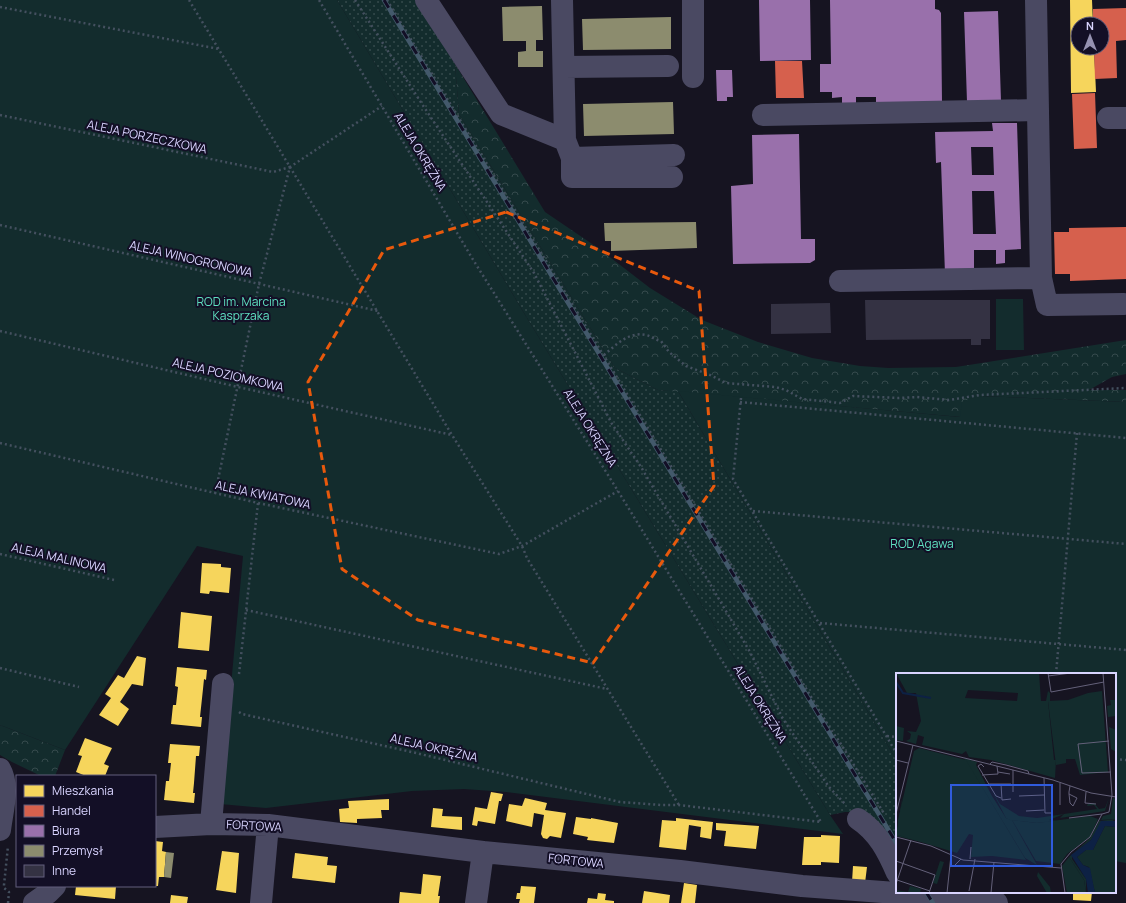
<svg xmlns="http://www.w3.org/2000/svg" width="1126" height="903" viewBox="0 0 1126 903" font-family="Manrope,sans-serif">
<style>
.grass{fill:url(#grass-dots)}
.forest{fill:url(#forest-crowns)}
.garden{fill:#132c2d}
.homes{fill:#f6d55c}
.shops{fill:#d6604d}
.offices{fill:#9970ab;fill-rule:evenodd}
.industry{fill:#8c8c6e}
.building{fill:#343243}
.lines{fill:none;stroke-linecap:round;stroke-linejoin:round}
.path{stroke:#44505f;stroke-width:2.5;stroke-dasharray:2 3;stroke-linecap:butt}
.minor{stroke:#4a4962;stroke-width:22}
.rail-casing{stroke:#43596b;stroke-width:4.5}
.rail{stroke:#130f26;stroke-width:3;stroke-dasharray:9;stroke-linecap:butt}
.marked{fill:none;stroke:#e8590c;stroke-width:3;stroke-dasharray:8 5;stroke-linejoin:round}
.labels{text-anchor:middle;stroke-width:4;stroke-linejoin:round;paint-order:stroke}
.street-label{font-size:12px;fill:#d9d4ff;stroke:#130f26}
.park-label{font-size:12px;fill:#5fe0c0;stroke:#130f26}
.inset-river{fill:none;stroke:#0d2144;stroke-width:2}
.inset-road{fill:none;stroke:#64617a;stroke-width:1}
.view{fill:#305bdc;fill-opacity:0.15;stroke:#305bdc;stroke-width:2}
.inset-edge{fill:none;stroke:#d9d4ff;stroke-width:2}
</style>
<defs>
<pattern id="grass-dots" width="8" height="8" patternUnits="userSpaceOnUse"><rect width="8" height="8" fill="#132c2d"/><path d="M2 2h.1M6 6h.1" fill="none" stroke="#354a4c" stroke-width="1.8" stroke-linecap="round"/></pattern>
<pattern id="forest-crowns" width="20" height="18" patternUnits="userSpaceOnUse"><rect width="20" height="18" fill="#132c2d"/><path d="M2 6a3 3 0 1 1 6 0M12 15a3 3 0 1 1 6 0" fill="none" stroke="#354a4c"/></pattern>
</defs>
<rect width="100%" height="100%" fill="#161421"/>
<path class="grass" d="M337,0H416L455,64L459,114L615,368L658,390L678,391L897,761V858L859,812H845L830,815L527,318Z"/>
<path class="forest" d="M455,64L545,212L598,248L650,288L702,320L758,342L812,358L860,366L888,368L956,367L1126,340V374L1112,377L1089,390H1126V402L979,396L961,417L658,390L615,368L459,114Z
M0,725L65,750L55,776H41L12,762L0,755Z"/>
<path class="garden" d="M0,0H337L527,318L830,815L843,834L506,792L464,789L412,791L266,808L220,804L243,556L197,546L65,750L0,725Z
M996,299H1023L1024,350H996Z
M678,391L960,417L962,402L979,396L1126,402V863L1115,861V674H897V761Z"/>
<path class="homes" d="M1070,0H1092L1093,24H1078V48H1094L1096,92L1071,93Z
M202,563L221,564V567L231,568L229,593L210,591L209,594L200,593Z
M181,612L212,616L209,651L178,648Z
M137,656L146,658L143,686L132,684L120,702L129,709L118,726L99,715L111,698L105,694L118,675L124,678Z
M177,667L207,670L206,680L204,679L203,689L200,717H202L201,727L171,724L173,705H176L178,687L175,686Z
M85,738L112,748L104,764L109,766L105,776H86L76,772L82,756L78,755Z
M170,744L200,746L199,756H196L194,783L193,793H195L194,803L164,800L166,781H169L171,763H168Z
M491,792L503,794L501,801H499L495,824L478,821L477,826L472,825L475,807L487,809Z
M525,798L547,803L545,810L566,813L561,838L550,836L547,839L543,838L541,834L544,815L534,813L532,827L506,821L509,804L522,806Z
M389,799V810H381L382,818L357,819V823L340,822L339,809L349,808L348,801Z
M433,808L443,809L442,816L462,817V830L431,827Z
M576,817L591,819V818L618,823L614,843L587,840L588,837L573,834Z
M676,818L713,822L711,839L700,837L701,827L689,825L686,850L659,847L662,820L676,821Z
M716,823L759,826L756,849L724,846L726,831L716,830Z
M821,835L840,836L839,863L821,862V865H802L804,837H821Z
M155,841L163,842L162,851L166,852L164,877H159L158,886H155Z
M222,851L239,853L236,893L216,890Z
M295,853L328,857L327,865L337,866L335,883L292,878Z
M853,866L867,867L865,883L852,882Z
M423,874L441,876L438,896H440L439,903H399L400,892L421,894Z
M684,883L697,885L695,903H681Z
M76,886H116L115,899L75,895Z
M521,886L536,887L534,903H519L520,899H516L517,893H520Z
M644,891L670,895L669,903H642Z
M1073,892H1092L1091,901L1073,900Z
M598,893L606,894L605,900L614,901V903H587L588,898L597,899Z
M171,895L188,897L187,903H170Z"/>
<path class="shops" d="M1126,8V40L1116,41L1117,78L1095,79L1094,48H1102V24H1093V9Z
M775,61H802L804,98H776Z
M1095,93L1097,148L1074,149L1072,94Z
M1126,227V279L1070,281V274H1055L1054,232H1069V228Z"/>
<path class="offices" d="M759,0H810L811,60L760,61Z
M830,0H935V9L939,10L941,13L942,102L876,103V97H856V104H842V97L832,98V92H820V64H831Z
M998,11L1001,101L967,102L964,12Z
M716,70H732L733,97H727V101H717Z
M992,123H1017L1021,249L1005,250V263L996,264V250H974V273L945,274L941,162L936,163L935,132L993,131ZM971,147H993L994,175H972ZM972,191H994L996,234H973Z
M799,134L801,239H815V260L810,263L733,264L731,186L753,184L752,135Z"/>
<path class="industry" d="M542,6L543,40H536V51H543V67H518V52L526,51V41H503L502,7Z
M671,17V49L583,50L582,19Z
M673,102L674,134L584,136L583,104Z
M696,222L697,248L611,251V241H605L604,223Z
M166,852L174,853L171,878L164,877Z"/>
<path class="building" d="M865,300H990V339H981V345H971V339L866,340Z
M830,303L831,333L771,334V304Z"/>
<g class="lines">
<path class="path" d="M189,0L452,435L522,546L527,558L679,805
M355,0L422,104L534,273L612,424L641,467L713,589L750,652L783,719L829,787L846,805
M387,0L766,622L831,730L839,741L885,815
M0,7L219,49
M0,115L273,172L290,167
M0,225L378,311
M0,331L238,387L452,435
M604,355C616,345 629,331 646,335C651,336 655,340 661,341L669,352L686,366L710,375L726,383L775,387L786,390L802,399L840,403L853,396L899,398L917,397L949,400L980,395L1126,388
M741,398L733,479L897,754
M740,402L1126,438
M0,443L258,503L499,554L522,546L618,491
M215,494L259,284L290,167L382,106
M753,511L1126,544
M0,554L114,580
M246,610L607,689
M820,623L1126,650
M0,668L79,687
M239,674L258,503
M1056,674L1077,433
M239,712L242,714L416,753L620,802L661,805H679L821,822L618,491L472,258L319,0
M887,736L897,737
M1115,759L1126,760
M8,903L9,892L4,888V885L8,846"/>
<path class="minor" d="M426,0L501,114L565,140
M562,0L565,140L572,158L674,155
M693,0V77
M1036,0L1041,278L1047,305L1124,304
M564,67L668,66
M763,115L1037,110
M1108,118H1126
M572,158V177H672
M840,281L1041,278
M0,769C10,786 2,812 0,830
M858,819C878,832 888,852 897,873
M211,824L223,684
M155,827L211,824L268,825L483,852L680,871L802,886L936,896L997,903
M34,903L48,893L55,886
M261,903L268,825
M476,903L483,852"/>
<g class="rail-casing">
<path id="rail" d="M384,0L897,844
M926,892L933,903"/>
</g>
<use href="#rail" class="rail"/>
</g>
<path class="marked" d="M506,212L699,291L714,486L593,663L418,620L342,569L308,382L384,250Z"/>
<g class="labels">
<g class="street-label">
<text transform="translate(147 137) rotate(12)" y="4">ALEJA PORZECZKOWA</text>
<text transform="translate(420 152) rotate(59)" y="4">ALEJA OKRĘŻNA</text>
<text transform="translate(191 259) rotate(13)" y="4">ALEJA WINOGRONOWA</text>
<text transform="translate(228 375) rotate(13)" y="4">ALEJA POZIOMKOWA</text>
<text transform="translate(590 428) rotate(58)" y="4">ALEJA OKRĘŻNA</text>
<text transform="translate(263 495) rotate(12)" y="4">ALEJA KWIATOWA</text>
<text transform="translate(59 558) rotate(13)" y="4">ALEJA MALINOWA</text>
<text transform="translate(760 704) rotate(58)" y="4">ALEJA OKRĘŻNA</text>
<text transform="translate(434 748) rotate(13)" y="4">ALEJA OKRĘŻNA</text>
<text transform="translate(254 826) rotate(3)" y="4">FORTOWA</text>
<text transform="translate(576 861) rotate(6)" y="4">FORTOWA</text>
</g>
<g class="park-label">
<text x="241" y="306">ROD im. Marcina<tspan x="241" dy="14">Kasprzaka</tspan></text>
<text x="922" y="548">ROD Agawa</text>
</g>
</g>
<g transform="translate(896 673)">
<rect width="220" height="220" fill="#161421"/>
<path d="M213,54L220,57V79L215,76ZM68,85L81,89L80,92L96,123L110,145L116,147L141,192L129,185ZM7,120L2,162L21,166L39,172L0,163ZM213,125L209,138L164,145L168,141L201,136L198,132L191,133L192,131L198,130L203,136L209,135ZM44,188L48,189L41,211L37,210ZM14,213L25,216L24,220H0V217L12,219Z" fill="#132c2d"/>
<path d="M0,0H143L145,28H150L152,18L154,20V28H152L158,87H160L159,105L95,87L73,84L70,78L66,81L26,72L28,64L22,62L20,71L10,68L14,66L15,61L11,58L20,59L25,48L20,20H11ZM72,17L122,20L121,28L69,25ZM214,27H220V43L212,44L211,33L215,32ZM0,53L8,55L7,68L0,67ZM96,118L104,131L123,143L141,145L168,141L153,147L162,148L141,150L114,147L110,145ZM220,146L213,150L207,148L195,167L176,181V186L190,206V220L188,207L173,184L194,165L203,148ZM209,153L220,154V220H199L193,194L187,192L181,184L190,177H197ZM142,199L154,214L155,220H151L141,203Z" fill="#132c2d" fill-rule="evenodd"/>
<path d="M206,18L212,99L184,102L179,86H170V90L160,92L152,28L172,27L192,20ZM23,75L70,87L130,187L96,183L75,184L77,162L73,161L61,180L2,162V147L18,78ZM217,125L220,126V146L205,147L207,143L215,141ZM194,143L202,146L194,164L171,181L164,191L140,188L116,147L141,150ZM173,184L188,207L190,220H171L166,193Z" fill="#132c2d"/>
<path d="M205,148H220V154L209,153L197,177H190L181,184L187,192L194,195L199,220H192L190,206L175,182L195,167Z" fill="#0d2144"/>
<path class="inset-river" d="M0,9L7,20L35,25"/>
<path class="inset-road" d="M152,0L155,19L208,9M152,3L175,0M0,68L157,107L195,120L220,124M213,68L182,71L186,100L215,99M0,87L12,90M94,91L96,89L110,92L132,98L133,101M88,94L85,91L82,93L100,123L105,125M102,99L114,101M86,102L102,101L101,93M148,105L149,140H156M164,110V132M93,111H115M105,111L106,127L115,126M117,119V97M190,119L189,130L200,131M173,121L181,125L177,133L174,130L173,121V119L174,113M123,123L148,122M130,138L148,137M0,141L17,72M173,145L206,141M0,164L35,173L67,187L165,195M74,186L75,174M0,188L39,202L33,220M54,193H58L65,186M1,207L34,218M0,211L15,167M73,218L79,186M51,220L55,182M95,220L98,189M169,220L165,191L175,179L194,164L206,141L213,139L216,122L207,0"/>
<path class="view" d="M55,112H156V193H55Z"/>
<rect width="220" height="220" class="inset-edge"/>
</g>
<rect x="16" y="775" width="140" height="112" fill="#130f26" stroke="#625e7d"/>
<rect x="24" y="785" width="20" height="12" fill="#f6d55c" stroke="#625e7d"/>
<text x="52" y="795" font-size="12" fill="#d9d4ff">Mieszkania</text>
<rect x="24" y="805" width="20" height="12" fill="#d6604d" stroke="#625e7d"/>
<text x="52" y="815" font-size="12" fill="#d9d4ff">Handel</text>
<rect x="24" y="825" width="20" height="12" fill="#9970ab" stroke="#625e7d"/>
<text x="52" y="835" font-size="12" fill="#d9d4ff">Biura</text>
<rect x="24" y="845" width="20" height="12" fill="#8c8c6e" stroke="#625e7d"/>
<text x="52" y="855" font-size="12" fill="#d9d4ff">Przemysł</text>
<rect x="24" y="865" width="20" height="12" fill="#343243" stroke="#625e7d"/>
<text x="52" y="875" font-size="12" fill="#d9d4ff">Inne</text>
<g transform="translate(1090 36)"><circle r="19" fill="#130f26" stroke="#625e7d"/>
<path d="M0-3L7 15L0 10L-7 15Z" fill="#9591b1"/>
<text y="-6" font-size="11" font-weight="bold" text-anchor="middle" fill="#d9d4ff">N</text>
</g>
</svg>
